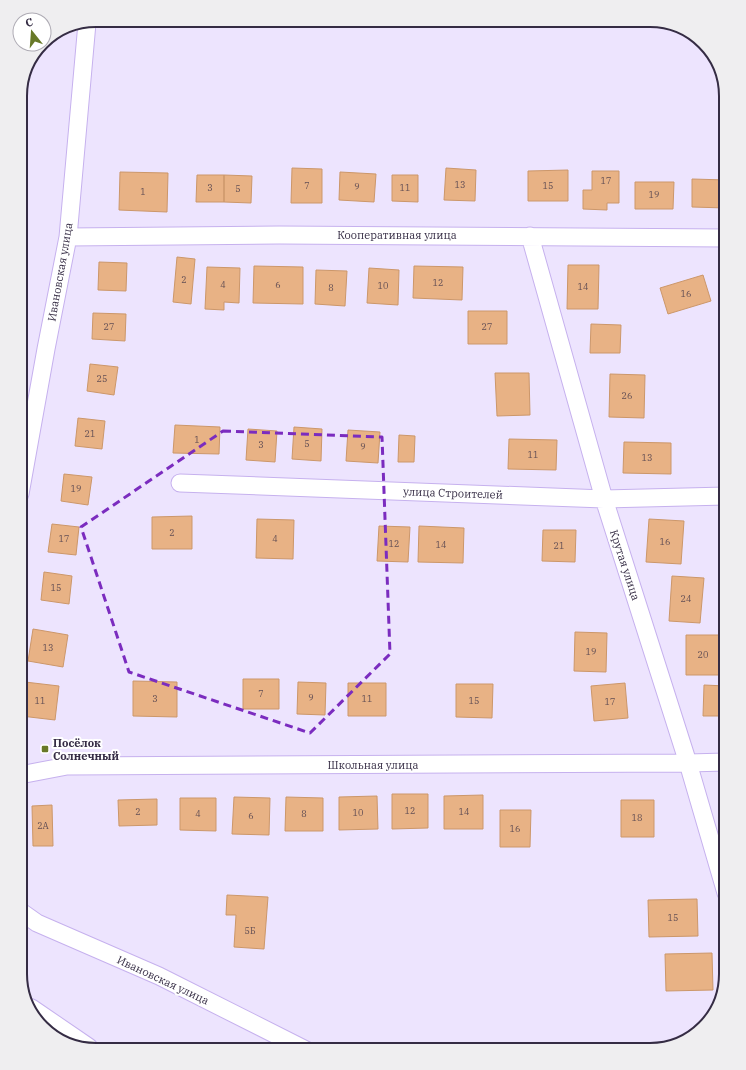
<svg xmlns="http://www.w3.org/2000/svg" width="746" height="1070" viewBox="0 0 746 1070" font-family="'IBM Plex Serif',serif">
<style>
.building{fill:#e8b285;stroke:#cc976a}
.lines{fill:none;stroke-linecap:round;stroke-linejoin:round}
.minor-casing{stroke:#c6b1ee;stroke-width:19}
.trunk-casing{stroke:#c6b1ee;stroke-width:24}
.minor{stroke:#fff;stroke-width:17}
.trunk{stroke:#fff;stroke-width:22}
.marked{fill:none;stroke:#7b2cbf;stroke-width:3;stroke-dasharray:8 5;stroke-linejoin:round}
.poi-dot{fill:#687928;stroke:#fff;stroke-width:1.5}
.labels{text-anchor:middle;stroke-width:4;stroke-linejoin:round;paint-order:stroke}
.number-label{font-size:9px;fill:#624e54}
.street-label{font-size:11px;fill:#352c44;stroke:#fff}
.poi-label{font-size:11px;font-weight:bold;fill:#352c44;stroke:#fff;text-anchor:start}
.rim{fill:none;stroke:#352c44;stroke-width:2}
</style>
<rect width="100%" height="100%" fill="#ede4fe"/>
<path class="building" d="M20,118H23L20,163Z
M292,168L322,169V203H291Z
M446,168L476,170L475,201L444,200Z
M568,170V201H528V171Z
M592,171H619V203H607V210L583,209V190H592Z
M120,172L168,173L167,212L119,210Z
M340,172L376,174L374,202L339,200Z
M197,175H224V202H196Z
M224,175L252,176L251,203L224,202Z
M392,175H418V202L392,201Z
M692,179L726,180V208L692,207Z
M635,182H674L673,209H635Z
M20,210L25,211L20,244Z
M177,257L195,259L191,304L173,302Z
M99,262L127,263L126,291L98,290Z
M568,265H599L598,309H567Z
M254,266L303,267V304L253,303Z
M414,266L463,267L462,300L413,298Z
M207,267L240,268L239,303L224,302V310L205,309Z
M369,268L399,270L398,305L367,303Z
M316,270L347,271L345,306L315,304Z
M703,275L711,301L668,314L660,288Z
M468,311H507V344H468Z
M93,313L126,314L125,341L92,339Z
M591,324L621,325L620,353H590Z
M90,364L118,367L114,395L87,391Z
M495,373H529L530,415L497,416Z
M610,374L645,375L644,418L609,417Z
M78,418L105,421L102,449L75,446Z
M175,425L220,427L219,454L173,453Z
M726,426V454L719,428Z
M294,427L322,429L321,461L292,459Z
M248,429L277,431L275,462L246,460Z
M348,430L380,432L378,463L346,461Z
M399,435L415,436L414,462H398Z
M509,439L557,440L556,470L508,469Z
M624,442L671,443V474L623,473Z
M64,474L92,477L88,505L61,501Z
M192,516V549H152V517Z
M257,519L294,520L293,559L256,558Z
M649,519L684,521L681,564L646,562Z
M52,524L79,527L76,555L48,552Z
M379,526L410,527L408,562L377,561Z
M419,526L464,528L463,563L418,562Z
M543,530H576L575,562L542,561Z
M44,572L72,576L69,604L41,600Z
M672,576L704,578L700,623L669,621Z
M33,629L68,635L63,667L28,661Z
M575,632L607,633L606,672L574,671Z
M686,635H719V675H686Z
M243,679H279V709H243Z
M133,681L177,682V717L133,716Z
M25,682L59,686L55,720L21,716Z
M298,682L326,683L325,715L297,714Z
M348,683H386V716H348Z
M625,683L628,718L594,721L591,686Z
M456,684H493L492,718L456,717Z
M704,685L726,686V716H703Z
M392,794H428V828L392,829Z
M483,795V829H444V796Z
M377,796L378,829L339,830V797Z
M234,797L270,798L269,835L232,834Z
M286,797L323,798V831H285Z
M180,798H216V831L180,830Z
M157,799V825L119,826L118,800Z
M621,800H654V837H621Z
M52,805L53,846H33L32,806Z
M500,810H531L530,847H500Z
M227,895L268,897L264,949L234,947L236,915H226Z
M697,899L698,936L649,937L648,900Z
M712,953L713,990L666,991L665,954Z"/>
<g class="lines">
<g class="minor-casing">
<path id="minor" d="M530,236L604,499L688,763L726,893
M68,237L279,235L726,238
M180,483L604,499L726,496
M20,494L46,349L68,237L87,23
M20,775L67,766L688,763L726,762
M20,911L37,923L159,976L306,1050"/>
</g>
<g class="trunk-casing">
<path id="trunk" d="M30,1010L87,1049"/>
</g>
<use href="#minor" class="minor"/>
<use href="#trunk" class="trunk"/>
</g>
<path class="marked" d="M223,431L382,437L390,654L310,733L129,672L81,527Z"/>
<rect class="poi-dot" x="41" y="745" width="8" height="8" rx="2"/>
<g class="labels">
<g class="number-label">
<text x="606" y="184">17</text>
<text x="460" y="188">13</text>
<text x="307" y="189">7</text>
<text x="548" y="189">15</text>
<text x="357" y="190">9</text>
<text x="210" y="191">3</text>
<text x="405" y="191">11</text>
<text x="238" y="192">5</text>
<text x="143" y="195">1</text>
<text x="654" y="198">19</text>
<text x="184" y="283">2</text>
<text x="438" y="286">12</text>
<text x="223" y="288">4</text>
<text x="278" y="288">6</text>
<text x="383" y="289">10</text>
<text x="583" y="290">14</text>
<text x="331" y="291">8</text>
<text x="686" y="297">16</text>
<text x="109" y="330">27</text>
<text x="487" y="330">27</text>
<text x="102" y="382">25</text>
<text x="627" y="399">26</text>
<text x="90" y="437">21</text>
<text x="197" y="443">1</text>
<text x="307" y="447">5</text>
<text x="261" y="448">3</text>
<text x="363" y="450">9</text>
<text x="533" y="458">11</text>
<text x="647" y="461">13</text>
<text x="76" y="492">19</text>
<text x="172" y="536">2</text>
<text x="64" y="542">17</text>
<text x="275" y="542">4</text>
<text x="665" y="545">16</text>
<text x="394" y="547">12</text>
<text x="441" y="548">14</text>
<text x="559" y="549">21</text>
<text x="56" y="591">15</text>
<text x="686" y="602">24</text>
<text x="48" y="651">13</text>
<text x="591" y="655">19</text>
<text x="703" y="658">20</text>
<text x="261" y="697">7</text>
<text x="311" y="701">9</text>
<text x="155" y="702">3</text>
<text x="367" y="702">11</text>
<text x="40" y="704">11</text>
<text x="474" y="704">15</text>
<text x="610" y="705">17</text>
<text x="410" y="814">12</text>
<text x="138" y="815">2</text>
<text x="464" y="815">14</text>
<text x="358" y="816">10</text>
<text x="198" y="817">4</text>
<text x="304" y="817">8</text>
<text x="251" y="819">6</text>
<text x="637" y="821">18</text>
<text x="43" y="829">2А</text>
<text x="515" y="832">16</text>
<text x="673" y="921">15</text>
<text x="250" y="934">5Б</text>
</g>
<g class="street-label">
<text x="397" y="239">Кооперативная улица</text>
<text transform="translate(60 272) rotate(-80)" y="4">Ивановская улица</text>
<text transform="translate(453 493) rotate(2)" y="4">улица Строителей</text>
<text transform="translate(625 565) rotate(72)" y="4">Крутая улица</text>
<text x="373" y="769">Школьная улица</text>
<text transform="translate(163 980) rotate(25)" y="4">Ивановская улица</text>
</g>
<g class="poi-label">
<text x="53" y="747">Посёлок<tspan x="53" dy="13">Солнечный</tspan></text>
</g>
</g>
<path d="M0 0H746V1070H0ZM96 27H650A69 69 0 0 1 719 96V974A69 69 0 0 1 650 1043H96A69 69 0 0 1 27 974V96A69 69 0 0 1 96 27Z" fill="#efeef0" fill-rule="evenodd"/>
<path class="rim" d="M96 27H650A69 69 0 0 1 719 96V974A69 69 0 0 1 650 1043H96A69 69 0 0 1 27 974V96A69 69 0 0 1 96 27Z"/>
<g transform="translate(32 32) rotate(343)"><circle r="19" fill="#ffffff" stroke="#aeabb4"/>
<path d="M0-3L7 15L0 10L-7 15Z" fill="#687928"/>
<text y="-6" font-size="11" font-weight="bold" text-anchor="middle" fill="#352c44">С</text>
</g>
</svg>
